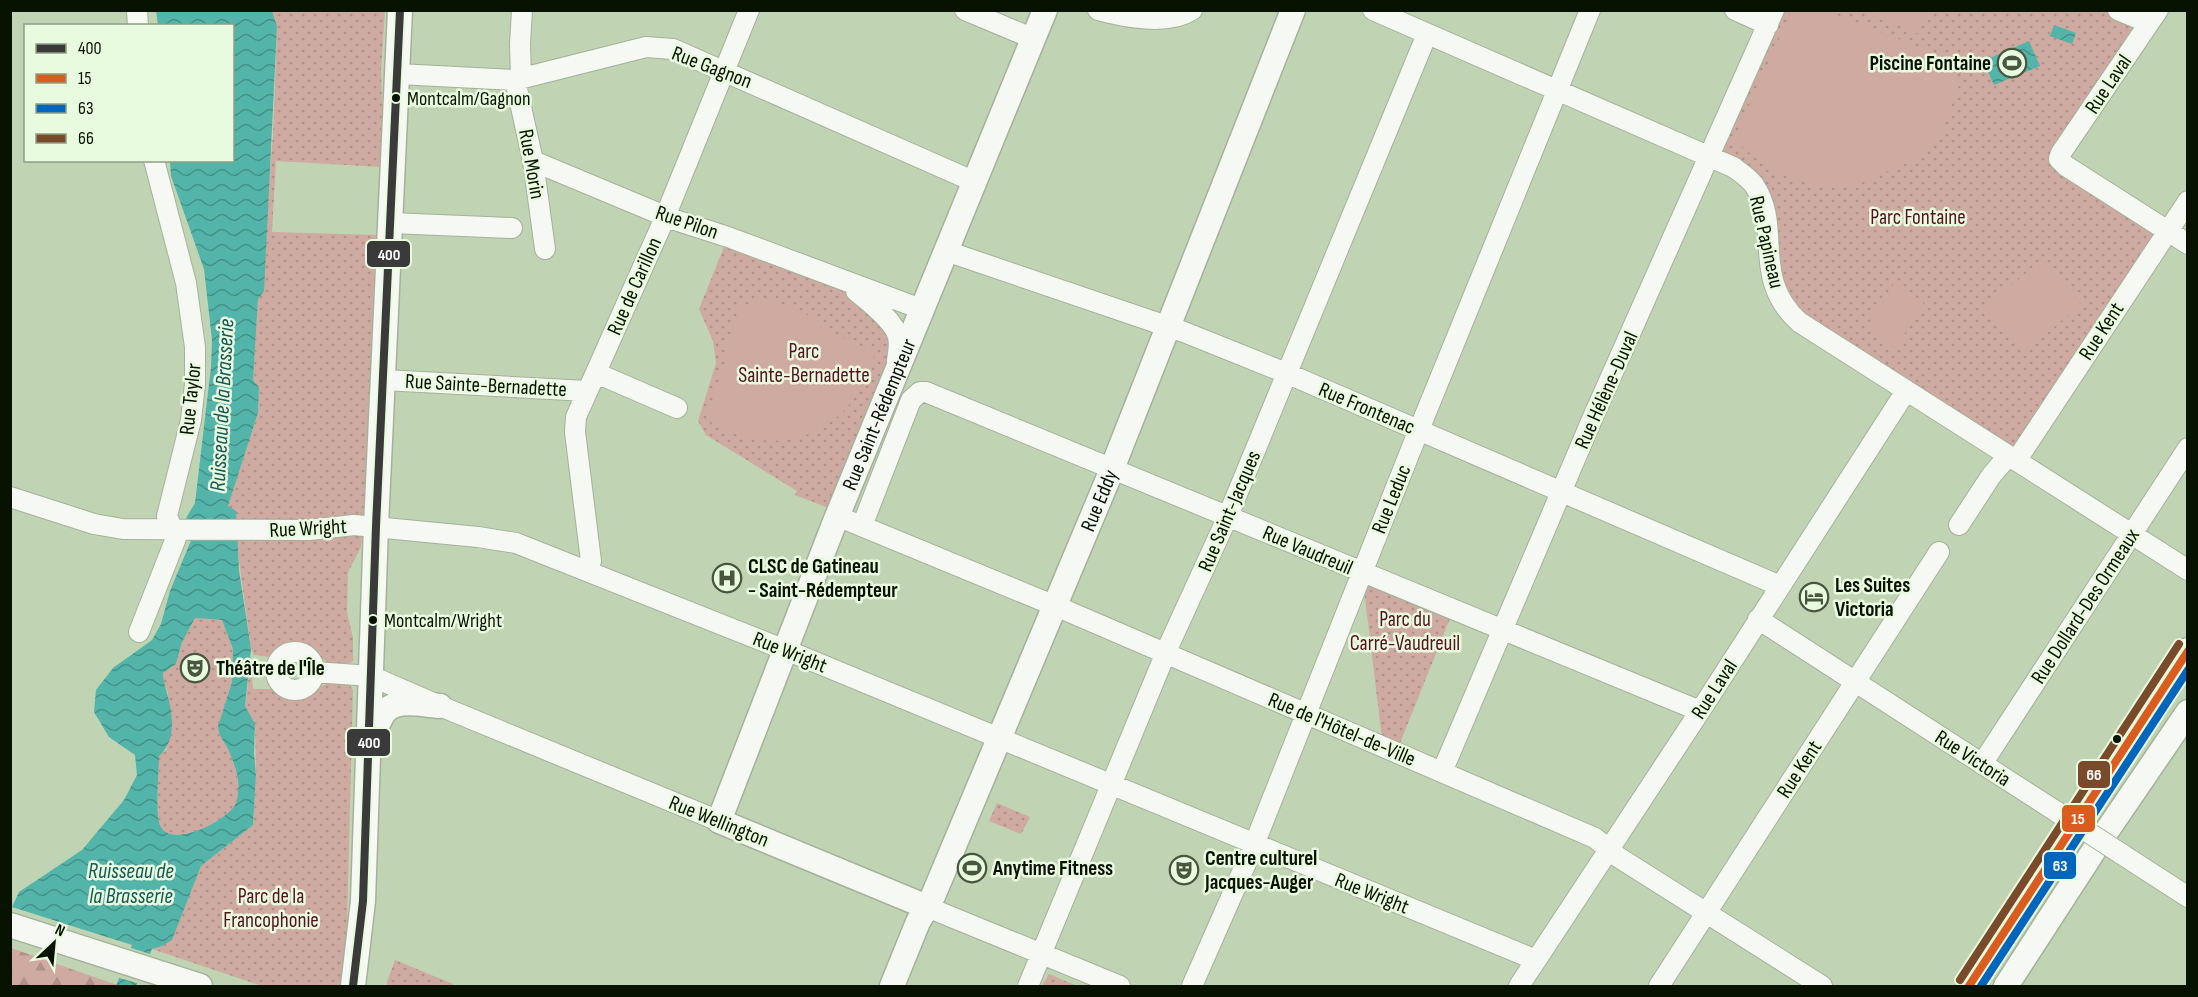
<svg xmlns="http://www.w3.org/2000/svg" width="2198" height="997" viewBox="0 0 2198 997" font-family="'Sofia Sans Condensed',sans-serif">
<style>
.grass{fill:url(#grass-dots)}
.forest{fill:url(#forest-firs)}
.pitch{fill:#ceaaa0}
.water{fill:url(#water-waves);fill-rule:evenodd}
.pier{fill:#c0d3b3}
.lines{fill:none;stroke-linecap:round;stroke-linejoin:round}
.minor-casing{stroke:#a4b29a;stroke-width:22}
.major-casing{stroke:#a4b29a;stroke-width:27}
.minor{stroke:#f6f8f4;stroke-width:20}
.major{stroke:#f6f8f4;stroke-width:24}
.minor-bridge-casing{stroke:#a4b29a;stroke-width:22;stroke-linecap:butt}
.minor-bridge{stroke:#f6f8f4;stroke-width:20}
.bus-1-casing{stroke:#e9fbde;stroke-width:12}
.bus-2-casing{stroke:#e9fbde;stroke-width:12}
.bus-3-casing{stroke:#e9fbde;stroke-width:12}
.bus-4-casing{stroke:#e9fbde;stroke-width:12}
.bus-1{stroke:#3a3a3a;stroke-width:8}
.bus-2{stroke:#da5d1f;stroke-width:8}
.bus-3{stroke:#0065bd;stroke-width:8}
.bus-4{stroke:#7a4b2a;stroke-width:8}
.bus-dot{fill:#071201;stroke:#e9fbde;stroke-width:2}
.labels{text-anchor:middle;stroke-width:5;stroke-linejoin:round;paint-order:stroke}
.bus-label{font-size:20px;fill:#071201;stroke:#e9fbde;text-anchor:start}
.poi-label{font-size:21px;font-weight:bold;fill:#071201;stroke:#e9fbde;text-anchor:start}
.street-label{font-size:21px;fill:#071201;stroke:#e9fbde}
.park-label{font-size:21px;fill:#54111f;stroke:#e9fbde}
.water-label{font-size:22px;font-style:italic;fill:#145857;stroke:#e9fbde}
.line-badge{stroke:#e9fbde;stroke-width:2}
.badge-label{font-size:16px;text-anchor:middle;font-weight:bold;fill:#fff}
</style>
<defs>
<pattern id="grass-dots" width="8" height="8" patternUnits="userSpaceOnUse" patternTransform="scale(1.5)"><rect width="8" height="8" fill="#ceaaa0"/><path d="M2 2h.1M6 6h.1" fill="none" stroke="#af9188" stroke-width="1.8" stroke-linecap="round"/></pattern>
<pattern id="forest-firs" width="22" height="20" patternUnits="userSpaceOnUse" patternTransform="scale(1.5)"><rect width="22" height="20" fill="#ceaaa0"/><path d="M5 1l3.5 6h-7zM16 11l3.5 6h-7z" fill="#af9188"/></pattern>
<pattern id="water-waves" width="16" height="10" patternUnits="userSpaceOnUse" patternTransform="scale(1.5)"><rect width="16" height="10" fill="#53b4a9"/><path d="M0 5q4-4 8 0t8 0" fill="none" stroke="#439187"/></pattern>
</defs>
<rect width="100%" height="100%" fill="#c0d3b3"/>
<path class="grass" d="M272,11H385L381,70L383,146L381,167L276,161L272,232L376,235L364,507L361,547L348,572L347,612L353,638V661C327,674 328,658 310,650C303,647 290,649 282,648L270,657L254,655L251,649L236,539L228,506L258,413L259,387L253,380L258,299L273,135L277,26Z
M1774,11H2118L2149,23L2061,153L2167,231L2016,461L1789,313L1760,196L1710,156Z
M728,237L842,280L899,337L839,512L795,495L797,491L706,435L698,421L716,363L713,341L699,309Z
M1362,573L1453,611L1396,753L1383,747Z
M195,618L222,620L233,649L232,682L218,726C218,736 225,742 229,751C234,763 240,779 238,791C238,795 237,801 235,805C226,821 170,850 160,825C155,811 159,772 159,755L167,749L168,741V693L163,681V673L176,664L182,642Z
M249,675H252L253,689H272L287,697L298,696L331,682L349,684L353,690L346,961L342,986H262L152,949L162,946L172,939L201,866L253,825L256,775L255,725L245,706Z
M997,803L1030,817L1021,834L989,821Z
M395,960L453,984L452,986H387V982Z
M1049,974L1077,986H1042Z"/>
<path class="forest" d="M11,948L117,985L11,986Z"/>
<path class="pitch" d="M1792,11H1827L1950,59L1959,85L1939,140L1917,158L1855,186L1809,184L1771,170L1733,140Z
M1863,11V10L1928,11L1918,34Z
M2042,259L2081,304L2024,353L1985,308Z
M1894,283L1924,302L1896,348L1865,329Z
M767,298L810,316L821,324L820,328L875,352C856,434 775,466 706,419L726,363L722,361L740,307Z"/>
<path class="water" d="M156,11H272L277,26L264,291L258,299L253,380L259,387L258,413L228,506L236,511L239,570L251,649L245,706L255,724L254,753L256,775L253,825L201,866L172,940L162,946L152,949L136,986H116L132,945L12,907L19,892L82,850L124,800L137,775L135,755L109,737L94,712L96,690L113,668L152,640L161,624L170,591L192,538L186,518L195,503L211,367L212,340L204,269L171,176L170,161L232,160V26L158,25ZM195,618L222,620L233,649L232,682L218,726C218,736 225,742 229,751C234,763 240,779 238,791C238,795 237,801 235,805C226,821 170,850 160,825C155,811 159,772 159,756C176,741 173,716 168,697C166,688 163,682 163,673L176,664L182,642Z
M2054,25L2076,33L2072,44L2050,36Z
M2029,41L2040,66L1994,85L1983,61Z"/>
<path class="pier" d="M128,947L153,955L140,984L116,977Z"/>
<g class="lines">
<g class="minor-casing">
<path id="minor" d="M137,10L138,26
M965,10L1034,39
M1098,10C1125,17 1167,26 1192,10
M1373,10L1733,167C1740,172 1748,177 1754,185C1783,228 1750,277 1799,322L2188,570
M1735,10L1768,25
M2118,10L2149,23
M2158,10L2061,153L2059,159L2066,166L2188,244
M398,74L515,80L646,47L673,49L975,182
M521,79L520,44L522,10
M515,80L533,161L545,249
M533,161L672,219L728,237L921,309
M391,223L512,228
M946,251L1184,332L1286,373L1780,586
M856,291C868,301 895,321 898,337C900,344 898,353 897,361
M596,373L677,408
M384,380L587,391
M2016,461L2188,201
M10,497L94,524L123,529L309,530L354,525L478,537L516,543L803,657L1536,960
M837,516L1065,610L1595,838L1618,857L1822,986
M1959,525L1991,476L2008,456
M862,526L911,400L920,392H926L1700,711
M587,571L591,561L575,432L576,417L663,222L749,10
M1758,619L2057,812
M139,632L176,538L167,516L191,420L195,384V347L186,283L154,160
M276 671a19 19 0 1 1 38 0a19 19 0 1 1-38 0Z
M314,672L371,676L440,706L719,821
M1982,764L2188,448
M1442,772L1593,417L1774,10
M2120,853L2188,897
M927,907L1120,986
M1533,964L1531,968L1704,705L1906,391
M1028,986L1169,645L1228,516L1427,34
M1192,986L1254,845L1412,447L1590,10
M1519,986L1536,960
M1659,986L1939,552"/>
</g>
<g class="major-casing">
<g id="major">
<path d="M372,738C375,731 378,723 382,716C392,696 422,705 440,706"/>
<path id="s1" d="M927,907L719,821L834,524L1045,10"/>
<path d="M10,925L200,986"/>
<path d="M353,986L363,901L376,526L400,10"/>
<path id="s2" d="M892,986L918,922L933,896L1108,479L1293,10"/>
<path d="M1969,986L2188,650"/>
<path d="M2006,986L2100,841L2188,712"/>
</g>
</g>
<use href="#minor" class="minor"/>
<use href="#major" class="major"/>
<g class="minor-bridge-casing">
<path id="minor-bridge" d="M2057,812L2120,853"/>
</g>
<use href="#minor-bridge" class="minor-bridge"/>
<g class="bus-1-casing">
<path id="bus-1" d="M353,986L363,901L376,526L400,10"/>
</g>
<g class="bus-2-casing">
<path id="bus-2" d="M1969,986L2188,651"/>
</g>
<g class="bus-3-casing">
<path id="bus-3" d="M1981,986L2188,670"/>
</g>
<g class="bus-4-casing">
<path id="bus-4" d="M1960,980L2179,644"/>
</g>
<use href="#bus-1" class="bus-1"/>
<use href="#bus-2" class="bus-2"/>
<use href="#bus-3" class="bus-3"/>
<use href="#bus-4" class="bus-4"/>
</g>
<defs>
<g id="stadium-ring" transform="scale(1.5)"><circle r="9.5" fill="#e9fbde" stroke="#48563f" stroke-width="1.5"/><path d="M0-5a6.5 5 0 1 0 0 10a6.5 5 0 1 0 0-10ZM-3.5-1.8h7v3.6h-7Z" fill="#48563f"/></g>
<g id="hospital-ring" transform="scale(1.5)"><circle r="9.5" fill="#e9fbde" stroke="#48563f" stroke-width="1.5"/><path d="M-5-5h3v3.5h4V-5h3V5h-3V1.5h-4V5h-3Z" fill="#48563f"/></g>
<g id="hotel-ring" transform="scale(1.5)"><circle r="9.5" fill="#e9fbde" stroke="#48563f" stroke-width="1.5"/><path d="M-6-4.5h1.5V1H6V5H4.5V3h-9V5H-6ZM-4 0a1.8 1.8 0 1 1 3.6 0ZM.5 0V-2.5h3Q6-2.5 6 0Z" fill="#48563f"/></g>
<g id="theatre-ring" transform="scale(1.5)"><circle r="9.5" fill="#e9fbde" stroke="#48563f" stroke-width="1.5"/><path d="M-5-5.5Q0-4 5-5.5V0Q5 5 0 6Q-5 5-5 0ZM-3.3-2.5H-1v1.5H-3.3ZM1-2.5H3.3v1.5H1ZM-2.8 1Q0 5.5 2.8 1Z" fill="#48563f"/></g>
</defs>
<g fill-rule="evenodd">
<use href="#stadium-ring" x="2012" y="63"/>
<use href="#hospital-ring" x="727" y="578"/>
<use href="#hotel-ring" x="1814" y="597"/>
<use href="#theatre-ring" x="195" y="668"/>
<use href="#stadium-ring" x="972" y="868"/>
<use href="#theatre-ring" x="1184" y="870"/>
</g>
<g class="bus-dot">
<circle cx="396" cy="98" r="5"/>
<circle cx="373" cy="620" r="5"/>
<circle cx="2117" cy="739" r="5"/>
</g>
<g class="labels">
<g class="bus-label">
<text x="407" y="105">Montcalm/Gagnon</text>
<text x="384" y="627">Montcalm/Wright</text>
</g>
<g class="poi-label">
<text x="1991" y="70" text-anchor="end">Piscine Fontaine</text>
<text x="748" y="573">CLSC de Gatineau<tspan x="748" dy="24">- Saint-Rédempteur</tspan></text>
<text x="1835" y="592">Les Suites<tspan x="1835" dy="24">Victoria</tspan></text>
<text x="216" y="675">Théâtre de l'Île</text>
<text x="1205" y="865">Centre culturel<tspan x="1205" dy="24">Jacques-Auger</tspan></text>
<text x="993" y="875">Anytime Fitness</text>
</g>
<g class="street-label">
<text transform="translate(712 67) rotate(21)" y="7">Rue Gagnon</text>
<text transform="translate(2108 84) rotate(-56)" y="7">Rue Laval</text>
<text transform="translate(532 164) rotate(80)" y="7">Rue Morin</text>
<text transform="translate(687 222) rotate(19)" y="7">Rue Pilon</text>
<text transform="translate(1767 242) rotate(77)" y="7">Rue Papineau</text>
<text transform="translate(634 286) rotate(-66)" y="7">Rue de Carillon</text>
<text transform="translate(2101 331) rotate(-57)" y="7">Rue Kent</text>
<text transform="translate(486 385) rotate(3)" y="7">Rue Sainte-Bernadette</text>
<text transform="translate(1606 390) rotate(-66)" y="7">Rue Hélène-Duval</text>
<text transform="translate(190 399) rotate(-84)" y="7">Rue Taylor</text>
<text transform="translate(1367 408) rotate(23)" y="7">Rue Frontenac</text>
<text dy="7" stroke="none"><textPath href="#s1" startOffset="662">Rue Saint-Rédempteur</textPath></text>
<text transform="translate(1391 499) rotate(-68)" y="7">Rue Leduc</text>
<text dy="7" stroke="none"><textPath href="#s2" startOffset="528">Rue Eddy</textPath></text>
<text transform="translate(1229 511) rotate(-67)" y="7">Rue Saint-Jacques</text>
<text transform="translate(308 528) rotate(-3)" y="7">Rue Wright</text>
<text transform="translate(1308 550) rotate(23)" y="7">Rue Vaudreuil</text>
<text transform="translate(2085 606) rotate(-57)" y="7">Rue Dollard-Des Ormeaux</text>
<text transform="translate(790 652) rotate(22)" y="7">Rue Wright</text>
<text transform="translate(1714 689) rotate(-57)" y="7">Rue Laval</text>
<text transform="translate(1342 729) rotate(23)" y="7">Rue de l'Hôtel-de-Ville</text>
<text transform="translate(1973 758) rotate(33)" y="7">Rue Victoria</text>
<text transform="translate(1799 769) rotate(-57)" y="7">Rue Kent</text>
<text transform="translate(719 821) rotate(22)" y="7">Rue Wellington</text>
<text transform="translate(1372 893) rotate(22)" y="7">Rue Wright</text>
</g>
<g class="park-label">
<text x="1918" y="224">Parc Fontaine</text>
<text x="804" y="358">Parc<tspan x="804" dy="24">Sainte-Bernadette</tspan></text>
<text x="1405" y="626">Parc du<tspan x="1405" dy="24">Carré-Vaudreuil</tspan></text>
<text x="271" y="903">Parc de la<tspan x="271" dy="24">Francophonie</tspan></text>
</g>
<g class="water-label">
<text transform="translate(221 405) rotate(-87)" y="8">Ruisseau de la Brasserie</text>
<text x="131" y="878">Ruisseau de<tspan x="131" dy="25">la Brasserie</tspan></text>
</g>
</g>
<g class="line-badge">
<rect x="366" y="240" width="45" height="28" rx="6" fill="#3a3a3a"/>
<rect x="346" y="728" width="45" height="29" rx="6" fill="#3a3a3a"/>
<rect x="2077" y="760" width="34" height="29" rx="6" fill="#7a4b2a"/>
<rect x="2061" y="804" width="35" height="29" rx="6" fill="#da5d1f"/>
<rect x="2043" y="851" width="34" height="29" rx="6" fill="#0065bd"/>
</g>
<g class="badge-label">
<text x="389" y="260">400</text>
<text x="369" y="748">400</text>
<text x="2094" y="780">66</text>
<text x="2078" y="824">15</text>
<text x="2060" y="871">63</text>
</g>
<rect width="2198" height="997" fill="none" stroke="#071201" stroke-width="24"/>
<rect x="24" y="24" width="210" height="138" fill="#e9fbde" stroke="#8f9e86" stroke-width="1.5"/>
<rect x="36" y="44" width="30" height="9" fill="#3a3a3a" stroke="#8f9e86" stroke-width="1.5"/>
<text x="78" y="54" font-size="18" fill="#071201">400</text>
<rect x="36" y="74" width="30" height="9" fill="#da5d1f" stroke="#8f9e86" stroke-width="1.5"/>
<text x="78" y="84" font-size="18" fill="#071201">15</text>
<rect x="36" y="104" width="30" height="9" fill="#0065bd" stroke="#8f9e86" stroke-width="1.5"/>
<text x="78" y="114" font-size="18" fill="#071201">63</text>
<rect x="36" y="134" width="30" height="9" fill="#7a4b2a" stroke="#8f9e86" stroke-width="1.5"/>
<text x="78" y="144" font-size="18" fill="#071201">66</text>
<g transform="translate(54 943) rotate(26)" stroke="#e9fbde" stroke-width="4.5" paint-order="stroke">
<path d="M0-4.5L10 22L0 15L-10 22Z" fill="#071201"/>
<text y="-9" font-size="16" font-weight="bold" text-anchor="middle" fill="#071201">N</text>
</g>
</svg>
